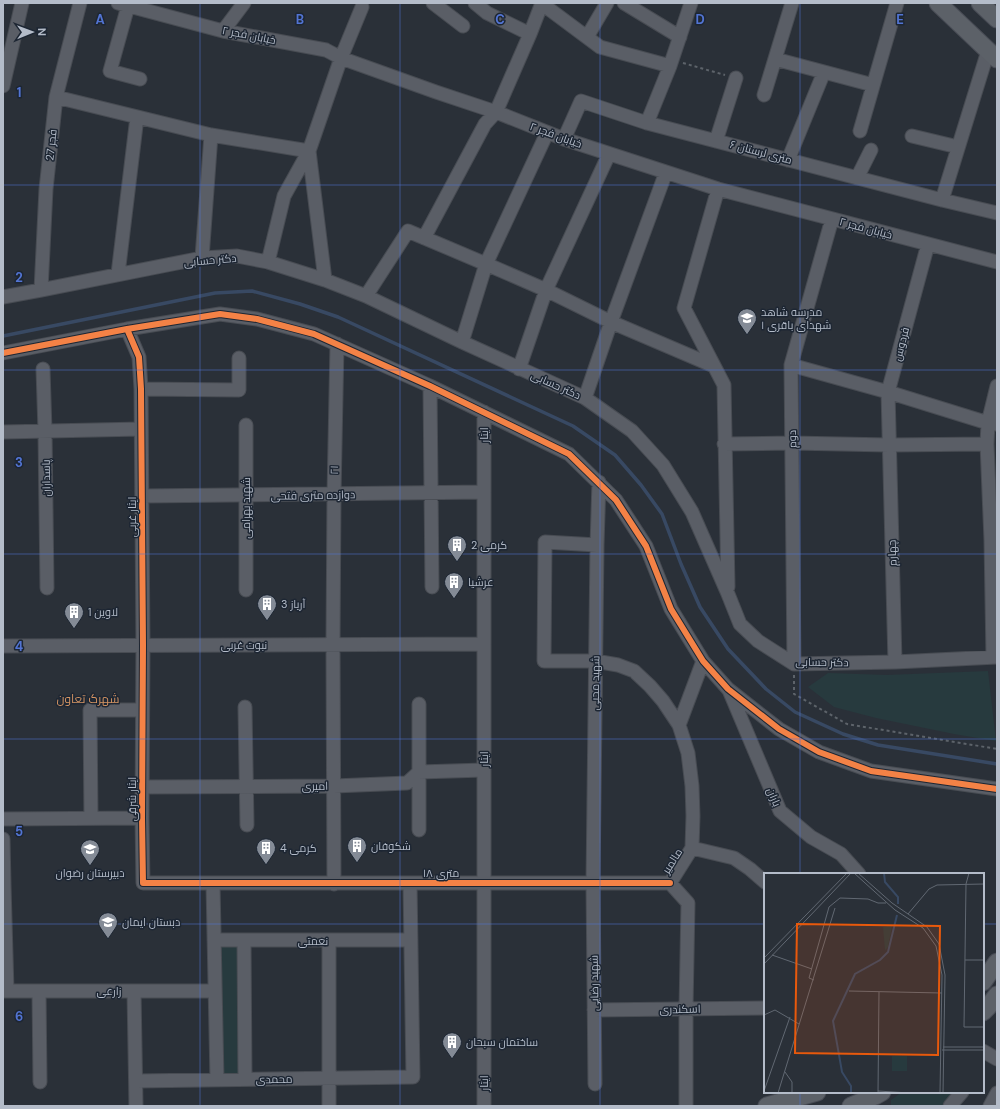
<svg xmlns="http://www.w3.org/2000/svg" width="1000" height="1109" viewBox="0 0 1000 1109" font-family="'DM Sans',Cairo,sans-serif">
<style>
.green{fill:#273a3e}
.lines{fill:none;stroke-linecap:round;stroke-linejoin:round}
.stream{stroke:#384963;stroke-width:3.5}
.minor-casing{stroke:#484c53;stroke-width:15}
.major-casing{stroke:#484c55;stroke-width:19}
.path{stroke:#5d636a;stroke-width:2;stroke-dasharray:3 3;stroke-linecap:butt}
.minor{stroke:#5a5e66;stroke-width:13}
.major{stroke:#5c6168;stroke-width:17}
.cycleway-casing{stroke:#1d2633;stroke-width:8}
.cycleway{stroke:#f48246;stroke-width:6}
.grid{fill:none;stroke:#5274d3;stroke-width:1;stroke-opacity:0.55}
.labels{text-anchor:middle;stroke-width:3;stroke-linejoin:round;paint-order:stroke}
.street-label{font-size:11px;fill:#b4bcc9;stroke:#1d2633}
.poi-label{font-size:11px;fill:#b4bcc9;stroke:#1d2633;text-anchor:start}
.neighbourhood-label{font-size:12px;fill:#d59563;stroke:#1d2633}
.inset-river{fill:none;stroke:#384963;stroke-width:2}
.inset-road{fill:none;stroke:#616872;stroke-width:1}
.view{fill:#e8590c;fill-opacity:0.15;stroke:#e8590c;stroke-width:2}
.inset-edge{fill:none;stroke:#b4bcc9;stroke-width:2}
.grid-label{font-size:13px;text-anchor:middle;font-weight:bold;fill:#5274d3;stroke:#1d2633;stroke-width:3;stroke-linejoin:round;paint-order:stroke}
</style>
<rect width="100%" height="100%" fill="#2a3038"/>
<path class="green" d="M988,671L996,741L954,734L876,718L834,707L808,687L828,673L886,675Z
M217,943H242L243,1075H219Z
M902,1092H960L947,1106H891V1100Z"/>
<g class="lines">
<path class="stream" d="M3,336L215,293L252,291L300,304L338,317L573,426L615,455L641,485L662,514L681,564L700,607L728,649L766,689L795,712L843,734L878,745L997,764"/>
<g class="minor-casing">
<path id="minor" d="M118,3L223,31L326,50L341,58L436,92L496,112L564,139L718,189L997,262
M433,3L463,26
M475,3L487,13L530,34
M541,3L600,47L670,66
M624,3L680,37
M128,6L110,71L140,79
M223,31L244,3
M587,37L607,3
M775,59L873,85
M3,86L22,3
M764,95L792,3
M56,97L211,135L309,151L325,280
M647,123L670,66L691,3
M860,131L897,3
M912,136L958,147
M564,139L581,101L647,123L942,200L997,213
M716,141L736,78
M788,160L824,72
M857,178L871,150
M718,189L684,308L724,385L728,587
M942,200L988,51
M424,238L485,124L496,112L530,34L542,3
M202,258L211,135
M268,262L284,196L309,151L341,58L362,7
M118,274L137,117
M41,290L46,189L56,97L80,3
M366,296L408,231L486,264L546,290L611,322L714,366
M3,297L41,290L202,258L237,256L268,262L325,280L366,296L462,342L585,398L632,431L663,465L692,512L728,594L740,624L758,641L794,664L895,662L997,657
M127,329L139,357L141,389L143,645L142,818L143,883H670
M462,342L486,264L547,133
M3,353L127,329L220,314L257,319L314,334L430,386L569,454L616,500L646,546L671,609L703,661L728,689L779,729L819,752L871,771L997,789
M791,365L888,392L988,423L997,424
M43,369L45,431L47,588
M519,369L546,290L609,154
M430,386L432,587
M141,389L239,390V358
M585,398L611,322L666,172
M484,412V1106
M246,425V590
M3,432L141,429
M724,444L792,443L889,445L987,444
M142,496L484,492
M597,545L545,542L544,661H595L618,665L634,671L650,686L663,701L679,725L688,753L692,786L693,816L692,848
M3,646L484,644
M993,657L991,540L987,444L988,423L997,386
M895,662L888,392L928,244
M794,664L791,365L832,219
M729,690L780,811L811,837L841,854L859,874
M419,704V830
M245,707L247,825
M679,725L703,661
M142,787L334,786L407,783L419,772L484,770
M91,818L90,710H142
M3,819L142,818
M3,839L4,885H3
M213,884L217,1080
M334,884L333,645L334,495L337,344
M4,885L7,991
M214,940H411
M244,941L245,1079
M3,991H215
M39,991L40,1082
M134,991L136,1106
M594,1010L765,1008
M983,1051L997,1059
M136,1081L413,1077L410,883
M595,1084L593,883L597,545L599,482
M329,1106V941
M686,1106V1009L688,903L670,883L692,848L734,858L750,869L765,882
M950,1106L962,1092
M990,1106L997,1093"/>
</g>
<g class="major-casing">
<path id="major" d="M938,3L997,59
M980,3L997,19
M983,982L997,962
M983,1012L988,1007L997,995
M767,1106L817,1092
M851,1106L875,1096L882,1092"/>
</g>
<path class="path" d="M683,63L725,75
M794,675V694L847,724L997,749"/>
<use href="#minor" class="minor"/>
<use href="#major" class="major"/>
<g class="cycleway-casing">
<path id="cycleway" d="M127,329L139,357L141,389L143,645L142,818L143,883H670
M3,353L127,329L220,314L257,319L314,334L430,386L569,454L616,500L646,546L671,609L703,661L728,689L779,729L819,752L871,771L997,789"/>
</g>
<use href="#cycleway" class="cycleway"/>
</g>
<path class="grid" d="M200,3V1106M400,3V1106M600,3V1106M800,3V874M3,185H997M3,370H997M3,554H997M3,739H997M3,924H765M983,924H997M800,1092V1106"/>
<defs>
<g id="school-pin" transform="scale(1)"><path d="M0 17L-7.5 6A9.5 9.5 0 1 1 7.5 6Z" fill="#848b96" stroke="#1d2633"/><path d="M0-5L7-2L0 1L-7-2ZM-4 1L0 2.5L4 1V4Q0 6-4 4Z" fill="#fff"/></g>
<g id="building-pin" transform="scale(1)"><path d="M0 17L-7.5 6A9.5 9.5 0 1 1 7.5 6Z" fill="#848b96" stroke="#1d2633"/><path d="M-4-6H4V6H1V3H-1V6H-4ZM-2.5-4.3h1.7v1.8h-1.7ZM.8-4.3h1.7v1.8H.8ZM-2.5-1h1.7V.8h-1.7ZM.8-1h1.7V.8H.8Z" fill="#fff"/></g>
</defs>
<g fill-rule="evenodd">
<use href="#school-pin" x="747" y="318"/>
<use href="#building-pin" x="457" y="545"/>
<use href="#building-pin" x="454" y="582"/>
<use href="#building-pin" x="267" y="604"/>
<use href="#building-pin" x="74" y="612"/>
<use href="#building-pin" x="357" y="846"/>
<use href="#building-pin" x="266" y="848"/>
<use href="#school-pin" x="90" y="849"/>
<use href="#school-pin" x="108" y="922"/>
<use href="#building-pin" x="452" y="1042"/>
</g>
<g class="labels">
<g class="street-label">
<text transform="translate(249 35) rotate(11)" y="4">خیابان فجر ۲</text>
<text transform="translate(556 135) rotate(20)" y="4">خیابان فجر ۲</text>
<text transform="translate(51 145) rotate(-84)" y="4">فجر 27</text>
<text transform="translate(761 152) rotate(15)" y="4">۶ متری لرستان</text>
<text transform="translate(866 228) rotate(15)" y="4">خیابان فجر ۲</text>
<text transform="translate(210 260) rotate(-5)" y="4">دکتر حسابی</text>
<text transform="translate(901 344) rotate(-75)" y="4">فردوس</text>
<text transform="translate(556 385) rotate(24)" y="4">دکتر حسابی</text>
<text transform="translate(484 435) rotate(-90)" y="4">ایثار</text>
<text transform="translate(792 439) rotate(-91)" y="4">دوم</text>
<text transform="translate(334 470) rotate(-89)" y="4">۲۱</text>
<text transform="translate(46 478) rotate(-91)" y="4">پاسداران</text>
<text transform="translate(313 495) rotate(-1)" y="4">دوازده متری فتحی</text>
<text transform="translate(246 508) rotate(-90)" y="4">شهید بهرامی</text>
<text transform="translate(132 517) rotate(-90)" y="4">ایثار غربی</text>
<text transform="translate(892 553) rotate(-92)" y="4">چهارم</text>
<text x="244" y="649">نبوت غربی</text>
<text transform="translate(822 662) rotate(1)" y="4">دکتر حسابی</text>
<text transform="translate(595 683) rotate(-89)" y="4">شهید محبی</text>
<text transform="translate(484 759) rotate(-90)" y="4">ایثار</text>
<text transform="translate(315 786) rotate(-1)" y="4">امیری</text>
<text transform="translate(774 797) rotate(67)" y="4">باران</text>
<text transform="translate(132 799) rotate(-90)" y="4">ایثار شرقی</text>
<text transform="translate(672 861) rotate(-58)" y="4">مالمیر</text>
<text x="441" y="877">۱۸ متری</text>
<text x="313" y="945">نعمتی</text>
<text transform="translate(594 983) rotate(-91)" y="4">شهید رضایی</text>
<text x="109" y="995">زارعی</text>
<text transform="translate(680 1009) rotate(-1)" y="4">اسکندری</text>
<text transform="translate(274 1079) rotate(-1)" y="4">محمدی</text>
<text transform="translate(484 1083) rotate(-90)" y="4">ایثار</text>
</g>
<g class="poi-label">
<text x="761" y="316">مدرسه شاهد<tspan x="761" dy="13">شهدای باقری ۱</tspan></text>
<text x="471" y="549">کرمی 2</text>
<text x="468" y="586">عرشیا</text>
<text x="281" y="608">آریاز 3</text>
<text x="88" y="616">لاوین 1</text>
<text x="371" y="850">شکوفان</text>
<text x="280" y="852">کرمی 4</text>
<text x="90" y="877" text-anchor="middle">دبیرستان رضوان</text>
<text x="122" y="926">دبستان ایمان</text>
<text x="466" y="1046">ساختمان سبحان</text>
</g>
<g class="neighbourhood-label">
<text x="88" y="703">شهرک تعاون</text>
</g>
</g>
<g transform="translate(764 873)">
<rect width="220" height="220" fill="#2a3038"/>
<path d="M128,53L124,74L121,77L119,54ZM128,183H143V198H128Z" fill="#273a3e"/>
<path class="inset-river" d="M120,0L121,9L134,24V31M87,220V213L78,199L69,148L91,101L116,87L124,79L133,42"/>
<path class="inset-road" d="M90,0L131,37L159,55L172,73L178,102L176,220M94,0L128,30L163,54L175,71L181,102L179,220M205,0L202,11L200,154H220M144,41L165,16L173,12L220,11M8,82L48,96M0,85L83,0M201,87H220M0,91L87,0M50,107L45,105L65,34L76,25L104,26L114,30H122M85,118L178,120M0,142L11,137L35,151M179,174H220M178,177H220M21,199L28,209V220M0,218L26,144M114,218L145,220M14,220L71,35M114,220L115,119"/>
<path class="view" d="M33,51L176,53L174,182L31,180Z"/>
<rect width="220" height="220" class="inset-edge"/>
</g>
<g class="grid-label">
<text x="100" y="24">A</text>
<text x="300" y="24">B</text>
<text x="500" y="24">C</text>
<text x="700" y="24">D</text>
<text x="900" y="24">E</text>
<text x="19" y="97">1</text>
<text x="19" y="282">2</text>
<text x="19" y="467">3</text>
<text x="19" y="651">4</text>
<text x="19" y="836">5</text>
<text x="19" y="1021">6</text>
</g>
<rect width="1000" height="1109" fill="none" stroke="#b4bcc9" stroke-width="8"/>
<g transform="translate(32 32) rotate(89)" stroke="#1d2633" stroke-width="3" paint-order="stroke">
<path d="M0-3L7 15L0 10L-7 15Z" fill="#b4bcc9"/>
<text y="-6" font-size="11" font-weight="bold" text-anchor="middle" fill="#b4bcc9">N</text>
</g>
</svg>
